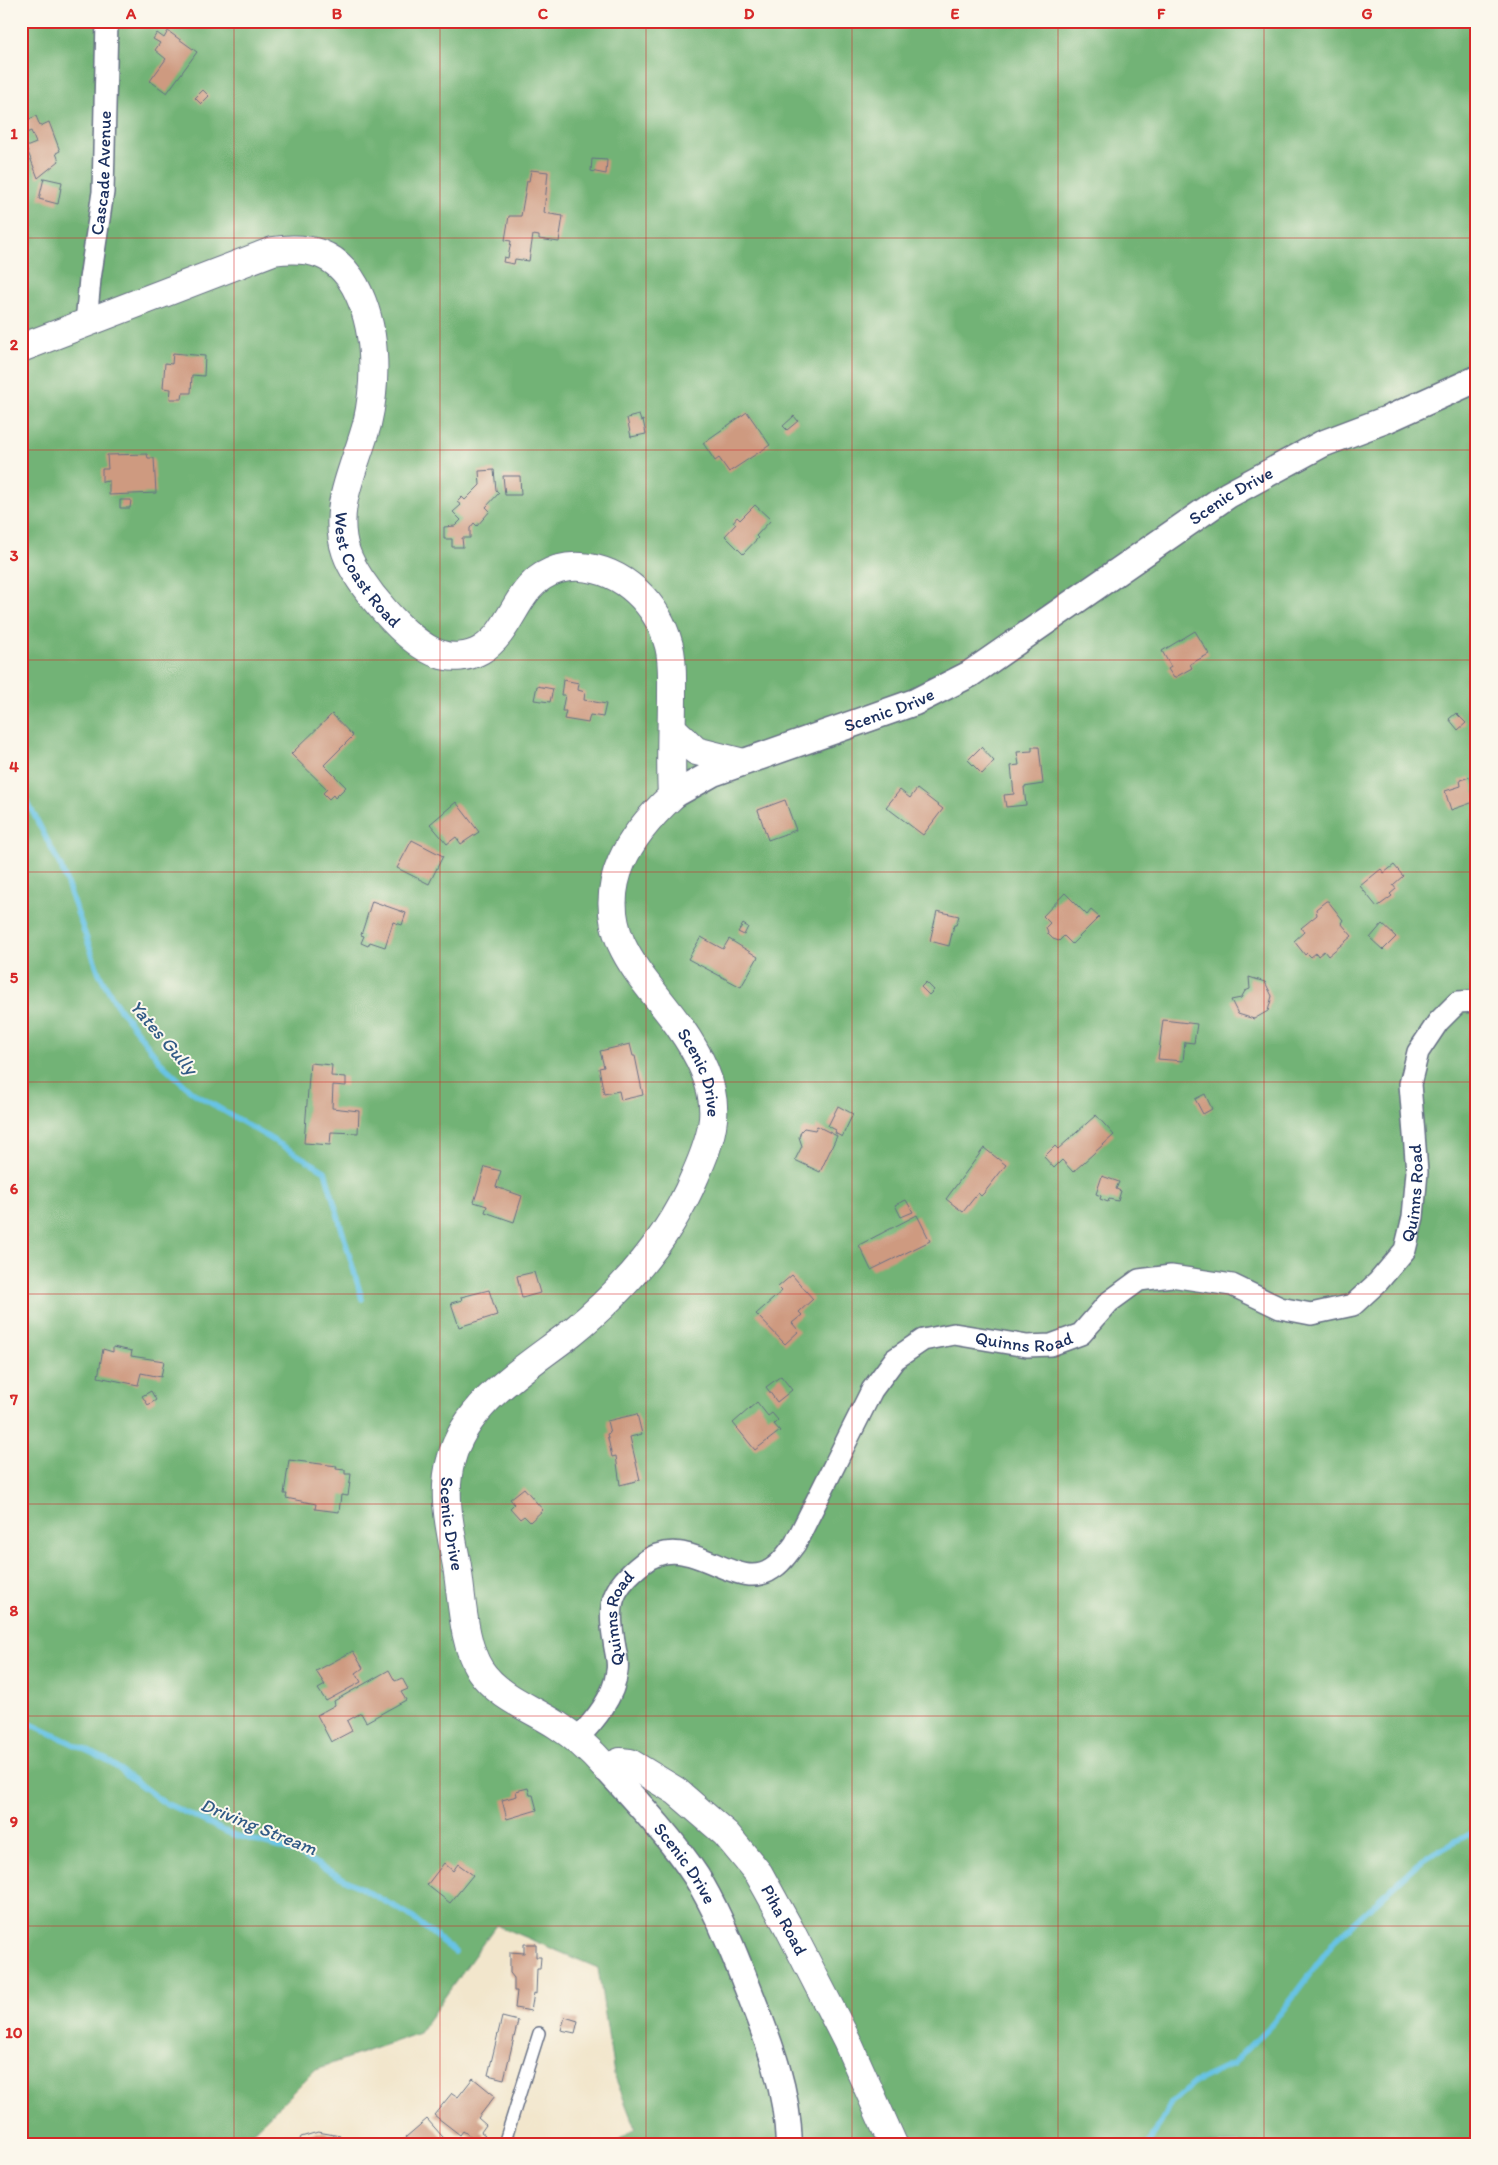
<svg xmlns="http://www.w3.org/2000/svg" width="1498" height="2165" viewBox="0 0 1498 2165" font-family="Itim,sans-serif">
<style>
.forest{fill:#72b376;stroke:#46716a}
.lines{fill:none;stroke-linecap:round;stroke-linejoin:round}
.stream{stroke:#67c3e5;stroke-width:5.5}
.building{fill:#ce9a80}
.service-casing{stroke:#666f84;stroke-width:14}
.minor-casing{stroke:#666f84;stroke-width:24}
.tertiary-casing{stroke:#666f84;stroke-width:29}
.secondary-casing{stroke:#666f84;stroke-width:30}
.service{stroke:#fff;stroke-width:11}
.minor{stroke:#fff;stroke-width:21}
.tertiary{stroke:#fff;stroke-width:26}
.secondary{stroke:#fff;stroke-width:28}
.grid{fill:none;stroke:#d62828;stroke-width:1;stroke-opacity:0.55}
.labels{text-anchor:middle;stroke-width:4;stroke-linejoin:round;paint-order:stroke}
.street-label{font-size:18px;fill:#1b2f5e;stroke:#fbf7ec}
.water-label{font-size:19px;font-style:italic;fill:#325b86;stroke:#fbf7ec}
.neatline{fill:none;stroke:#d62828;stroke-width:2}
.grid-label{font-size:16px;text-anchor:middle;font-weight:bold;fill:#d62828}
</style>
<rect width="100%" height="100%" fill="#fbf7ec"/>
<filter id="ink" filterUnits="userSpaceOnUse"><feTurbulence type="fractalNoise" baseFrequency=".02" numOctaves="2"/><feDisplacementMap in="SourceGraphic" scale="10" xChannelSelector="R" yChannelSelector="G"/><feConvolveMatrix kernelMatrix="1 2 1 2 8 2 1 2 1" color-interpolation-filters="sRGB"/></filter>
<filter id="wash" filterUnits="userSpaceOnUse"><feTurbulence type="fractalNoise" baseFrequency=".0096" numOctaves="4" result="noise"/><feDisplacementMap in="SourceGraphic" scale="20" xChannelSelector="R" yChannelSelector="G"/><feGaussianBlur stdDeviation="1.12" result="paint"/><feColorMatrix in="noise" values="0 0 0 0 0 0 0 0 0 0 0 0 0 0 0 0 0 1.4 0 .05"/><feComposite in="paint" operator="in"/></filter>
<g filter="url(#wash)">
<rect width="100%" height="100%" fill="#f2e6cc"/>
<path class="forest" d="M21,21H1477V2144H615L635,2128L614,2074L598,1968L496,1925L419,2033L316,2069L241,2144H21Z"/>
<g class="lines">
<path class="stream" d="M1477,103L1475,115L1477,122
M21,794L28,803L61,867L99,973L116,1004L162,1064L192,1092L325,1171L362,1299
M21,1721L31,1724L107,1760L163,1802L231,1834L295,1852L408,1914L455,1952
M1149,2144L1171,2103L1195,2082L1233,2064L1273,2023L1336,1939L1417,1864L1435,1852L1477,1830"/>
</g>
<g id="blocks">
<path class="building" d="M21,21H27L26,24L28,25L21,35Z
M168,31L197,52L167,93L150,81L166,59L155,50L160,43L153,39L157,33L164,38Z
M203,90L209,96L201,104L195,98Z
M25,115L27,120L36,116L40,126L49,122L60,151L56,153L59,161L38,178L26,147L36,143L31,131L24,134L21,128V116Z
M592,159L607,160L606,174L591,171Z
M531,170L548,172L544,213L563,216L559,242L539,239V236L533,235L529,261L515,259L514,264L503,262L504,257L508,258L511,241L505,240L509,216H521L527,181H529Z
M44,178L62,182L58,204L39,199Z
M173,353L205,356L204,376L192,375L191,393H183L182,399H170L171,389L163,388L165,363L172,364Z
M747,412L770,445L729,472L719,458L715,461L703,443Z
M639,415L641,421L643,420L646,434L631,437L627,418Z
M794,416L798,421L787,430L783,426Z
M147,454L148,458H154L156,493L109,495V481L102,482V469H108L107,455Z
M494,470L496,490L499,493L486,507L490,511L477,526L474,523L470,528V538H462L463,547H452V539H444V527L455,526L461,520L453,512L461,505L457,502L462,497L465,500L480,485L479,471Z
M503,476H520L521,495H505Z
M120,500H131L130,508H120Z
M755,505L771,520L756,536L758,538L743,554L725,536L736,524L733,522L737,517L740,520Z
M1195,631L1209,654L1190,664L1192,668L1174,678L1168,669L1171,667L1162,651Z
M563,680L579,683L578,690L585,692L584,700L606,704L603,717L590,715L588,723L564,719L566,711H562L565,695H561Z
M537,686L553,689L550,702L534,700Z
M1456,713L1466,723L1458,730L1449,719Z
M332,714L353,736L324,765L346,787L335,798L333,795L329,799L323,793L327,789L291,754Z
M981,747L994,761L982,774L968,760Z
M1032,747H1039L1043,784L1024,787L1026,805L1006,807L1004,795L1014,794L1011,766L1019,765L1017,752L1032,751Z
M1470,777L1477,801L1451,810L1445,791L1461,786L1460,780Z
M917,789L943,809L923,835L886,807L900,790L910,798Z
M785,800L796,830L768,840L758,810Z
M456,802L479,832L461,844L456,837L447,844L430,824Z
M412,840L443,856L429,884L397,868Z
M1394,865L1403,876L1393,885L1396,889L1390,894L1392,896L1377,907L1360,886L1381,869L1384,873Z
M1065,893L1087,915L1091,910L1099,917L1072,944L1064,936L1059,941L1053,939L1048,934L1046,927L1050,923L1043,916Z
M372,901L406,913L402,925L393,922L385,947L370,942L368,946L361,943L364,936L361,935Z
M1326,901H1328L1339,915L1343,920L1341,923L1352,936L1328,956L1324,951L1318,956L1316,953L1311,957L1307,953L1305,955L1294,941L1304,932L1301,928L1317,915L1316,909Z
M937,911L959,916L956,925H954L949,946L930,941Z
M743,924L748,927L744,935L738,932Z
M1382,924L1396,937L1383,950L1370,938Z
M701,937L723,949L729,939L758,957L741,987L688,959Z
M1249,977L1265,982L1272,996L1268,1011L1254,1019L1238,1014L1231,1000L1241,998L1245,991L1250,989Z
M926,982L934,990L929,995L921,987Z
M1163,1020L1197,1024L1194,1043L1185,1042L1183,1061L1158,1059Z
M630,1044L633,1056H635L643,1095L621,1100L619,1091L604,1094L599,1068L604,1067L600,1051Z
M310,1063L332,1065L331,1076L346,1077V1086L333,1085L332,1108L359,1111L358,1133L331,1132L330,1145L304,1143Z
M1205,1094L1212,1109L1203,1114L1195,1099Z
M838,1106L853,1114L842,1137L835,1133L836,1130L828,1126Z
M1096,1115L1114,1135L1073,1172L1062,1160L1054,1168L1044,1157L1055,1146L1058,1149Z
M817,1126L837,1136L820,1172L795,1160L802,1146L799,1137L801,1131L804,1128L815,1130Z
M984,1148L1006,1165L984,1193L981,1196L978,1193L963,1212L946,1199Z
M485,1167L501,1171L496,1187L522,1196L514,1222L485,1212L487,1206L474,1202Z
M1102,1176L1119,1182L1116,1189L1121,1191L1118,1201L1109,1199L1108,1202L1100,1199L1101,1196L1096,1194Z
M906,1200L913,1212L901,1217L895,1205Z
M917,1215L930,1241L871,1270L859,1245Z
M534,1272L540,1293L522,1298L517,1276Z
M792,1275L813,1299L799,1312L802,1315L792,1323L799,1331L785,1344L756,1314L782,1291L778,1287Z
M21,1280L28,1290L21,1294Z
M489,1290L497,1315L459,1327L451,1303L462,1300L461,1297Z
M113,1347L132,1351L131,1356L164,1361L161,1377L141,1373L138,1385L98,1377L103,1349L113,1352Z
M781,1376L792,1390L777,1402L766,1387Z
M151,1391L156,1400L148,1405L142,1396Z
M757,1402L768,1416L772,1413L778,1420L774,1424L780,1431L755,1450L733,1423Z
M637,1414L642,1434L630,1437L640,1480L620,1485L616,1456L612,1457L607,1434L610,1433L607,1421Z
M289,1460L337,1466L336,1469L345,1470V1474H351L348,1496L341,1495L339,1512L315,1509L316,1504L286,1498L287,1494H284Z
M524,1488L543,1510L530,1522L524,1516L520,1519L510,1508L514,1504L510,1499Z
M353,1651L363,1668L356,1673L361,1682L326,1701L318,1689L325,1685L316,1671Z
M389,1670L395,1681L402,1678L408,1689L401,1692L406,1700L366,1722L361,1713L347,1721L352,1731L331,1742L317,1715L335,1705L334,1701Z
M528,1788L530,1795H533L537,1810L507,1819L502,1800L517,1796L516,1791Z
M444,1863L453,1871L458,1864L473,1875L450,1903L427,1885Z
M524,1944H536V1957H541L540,1969H537L536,1994L534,1993L531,2011L515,2008L517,1991H514V1978L510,1973V1952L524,1953Z
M502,2017L518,2021L504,2079L488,2075Z
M565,2017L578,2021L575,2033L561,2030Z
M473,2078L495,2096L478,2118L486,2125L481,2132L485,2135L478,2144H472L469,2141L472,2137L463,2131L460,2135L434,2115L452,2093L458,2097Z
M427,2119L449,2144H412L406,2137Z
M318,2132L340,2136L338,2144H298L301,2137Z"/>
</g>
</g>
<g filter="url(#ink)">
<use href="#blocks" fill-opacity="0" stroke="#666f84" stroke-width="1"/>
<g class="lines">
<g class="service-casing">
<path id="service" d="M504,2144L539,2033"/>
</g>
<g class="minor-casing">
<g id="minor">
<path id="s1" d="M86,323L90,279L103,192L107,21"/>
<path id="s2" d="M577,1739C595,1720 614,1698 617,1671C619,1662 615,1651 614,1641C607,1603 612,1587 643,1563C688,1527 735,1595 772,1569C782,1563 788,1553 795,1544L872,1390L895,1359L923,1340L954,1334L1027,1346L1051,1345L1081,1334L1109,1302L1139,1280L1171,1276L1232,1285L1280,1308L1311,1314L1353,1305L1378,1282L1405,1250L1413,1217L1417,1172L1410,1084L1418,1052L1438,1022L1458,1002L1477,1001"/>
</g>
</g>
<g class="tertiary-casing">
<g id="tertiary">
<path id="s3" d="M672,796L713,773L915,702L970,674L1228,495L1322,444L1388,419L1477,379"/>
<path id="s4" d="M606,1768C637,1802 671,1838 696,1876C716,1908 729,1942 743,1976C765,2033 787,2081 789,2144"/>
</g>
</g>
<g class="secondary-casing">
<g id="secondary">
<path id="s5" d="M21,348L273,251C309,246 336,252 355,286C377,327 377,380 367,424C356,466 331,508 346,552C357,584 407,643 439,654C452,659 469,657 481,650C510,633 515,593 543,576C555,569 568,566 581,567C624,570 658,604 669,646C673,661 672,678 672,694C672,728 670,762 672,796C630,835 596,884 621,943C635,974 660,999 679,1026C698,1053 716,1085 713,1119C711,1139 703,1158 695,1176C669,1239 624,1290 571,1333C526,1368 466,1402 451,1460C441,1495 451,1532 457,1566C462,1598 463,1644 480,1670C498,1697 531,1708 557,1725C576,1737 591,1751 606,1768L620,1762L630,1763L676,1791L726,1834L759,1874L790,1930L847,2041L893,2144"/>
<path d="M672,728L696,751L740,762"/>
</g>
</g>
<use href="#service" class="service"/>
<use href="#minor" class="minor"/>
<use href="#tertiary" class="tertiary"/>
<use href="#secondary" class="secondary"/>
</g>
</g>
<path class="grid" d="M234,21V2144M440,21V2144M646,21V2144M852,21V2144M1058,21V2144M1264,21V2144M21,238H1477M21,450H1477M21,660H1477M21,872H1477M21,1082H1477M21,1294H1477M21,1504H1477M21,1716H1477M21,1926H1477"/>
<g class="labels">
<g class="street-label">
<text dy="6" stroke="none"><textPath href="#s1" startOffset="151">Cascade Avenue</textPath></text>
<text dy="6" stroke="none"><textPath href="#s3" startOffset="639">Scenic Drive</textPath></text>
<text dy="6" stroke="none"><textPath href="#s5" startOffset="664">West Coast Road</textPath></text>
<text dy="6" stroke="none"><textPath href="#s3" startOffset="234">Scenic Drive</textPath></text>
<text dy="6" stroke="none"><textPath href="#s5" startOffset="1558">Scenic Drive</textPath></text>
<text dy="6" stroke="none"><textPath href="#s2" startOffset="1212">Quinns Road</textPath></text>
<text dy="6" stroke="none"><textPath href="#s2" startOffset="718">Quinns Road</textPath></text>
<text dy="6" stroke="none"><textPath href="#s5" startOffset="2112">Scenic Drive</textPath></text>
<text dy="6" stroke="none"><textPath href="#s2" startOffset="135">Quinns Road</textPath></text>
<text dy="6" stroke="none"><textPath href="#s4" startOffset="124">Scenic Drive</textPath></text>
<text dy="6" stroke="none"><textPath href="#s5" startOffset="2672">Piha Road</textPath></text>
</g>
<g class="water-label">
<text transform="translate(164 1037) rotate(49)" y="7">Yates Gully</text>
<text transform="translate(259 1826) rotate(22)" y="7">Driving Stream</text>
</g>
</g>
<rect width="1498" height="2165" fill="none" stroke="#fbf7ec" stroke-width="55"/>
<rect x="28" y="28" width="1442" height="2110" class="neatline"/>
<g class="grid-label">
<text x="131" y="19">A</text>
<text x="337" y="19">B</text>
<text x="543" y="19">C</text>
<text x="749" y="19">D</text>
<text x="955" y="19">E</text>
<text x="1161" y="19">F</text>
<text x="1367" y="19">G</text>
<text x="14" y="139">1</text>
<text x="14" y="350">2</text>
<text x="14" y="561">3</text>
<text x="14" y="772">4</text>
<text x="14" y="983">5</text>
<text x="14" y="1194">6</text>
<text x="14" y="1405">7</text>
<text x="14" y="1616">8</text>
<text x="14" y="1827">9</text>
<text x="14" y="2038">10</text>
</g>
</svg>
